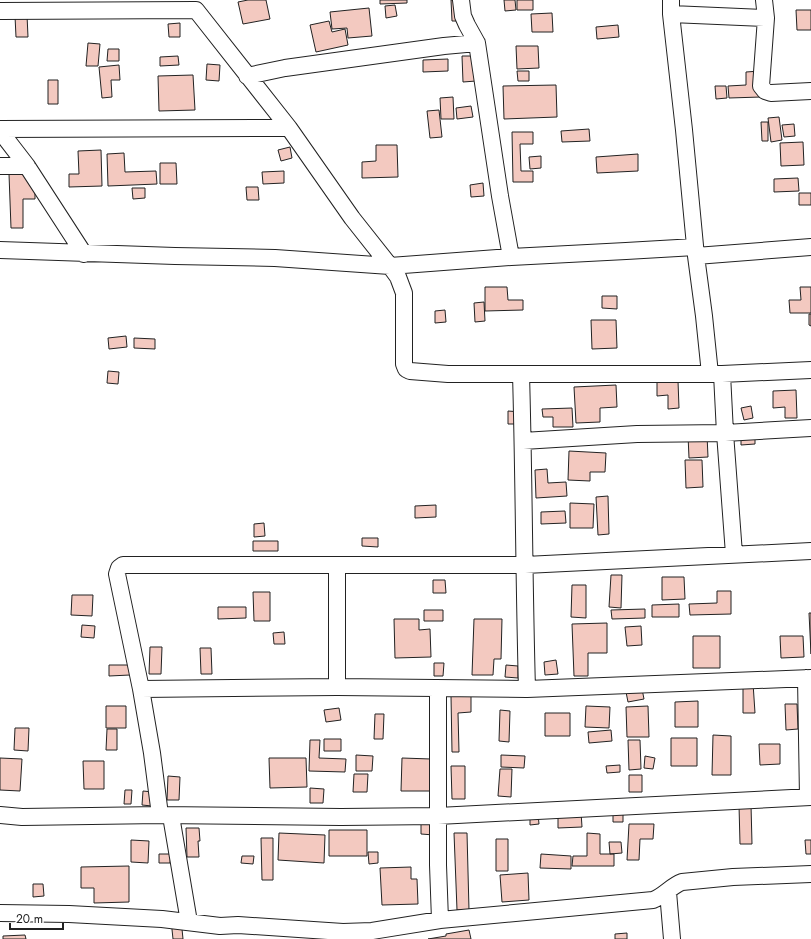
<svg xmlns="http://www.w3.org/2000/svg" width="811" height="939" viewBox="0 0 811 939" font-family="Jost,sans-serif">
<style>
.building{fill:#f3c9c0;stroke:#222}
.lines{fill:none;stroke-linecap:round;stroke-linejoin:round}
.minor-casing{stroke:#222;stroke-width:18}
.minor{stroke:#fff;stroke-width:16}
</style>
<rect width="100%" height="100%" fill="#fff"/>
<path class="building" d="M248,0H266L270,19L243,24L238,2Z
M380,0H407V3L380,4Z
M451,0H463V21H452Z
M504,0H515L516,10L505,11Z
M517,0H533V10H517Z
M395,5L397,16L386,18L385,6Z
M369,8L372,36L348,38L347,28L332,29L330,12Z
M796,10H811V30H797Z
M552,13L553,32H532L531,14Z
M27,15L28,37H16L15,16Z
M329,21L332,32L345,29L348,45L316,52L310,25Z
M180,23V37H169L168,24Z
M618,25L619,37L597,39L596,27Z
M88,43L100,44L98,66H86Z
M516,46H538L539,68L517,69Z
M108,49H119V61H107Z
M178,56L179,65L160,66V57Z
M462,56H475L476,81L463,82Z
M448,59V71L423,72V60Z
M207,64L220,65L219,81L206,80Z
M119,65L120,80H111L112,97L102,98L99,67Z
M517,71H529V81H518Z
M760,71L761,97L729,98L728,86L746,85V72Z
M193,75L195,110L159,111L158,76Z
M48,80H58V104H48Z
M556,85L557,117L504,119L503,86Z
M715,86H726L727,98L716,99Z
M453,97L454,119H441L440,98Z
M471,106L473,117L457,119L456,108Z
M439,110L442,137L430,138L427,111Z
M779,117L782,140L771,142L768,118Z
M761,122H768V141H762Z
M794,124L795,136L784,137L782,125Z
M589,129L590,141L562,142L561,131Z
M512,132H533V144H520L521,171H533V182H513Z
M803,142L804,165L781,166L780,143Z
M376,145H397L398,177L362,178V162L376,161Z
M290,147L292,158L281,161L278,150Z
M101,150L102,186L69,187V174H79L78,151Z
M124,153L125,172L156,171L157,184L108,186L107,154Z
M638,154V171L597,173L596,157Z
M541,156V168L530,169L529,157Z
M160,163H176L177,184H160Z
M284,171V183L263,184L262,172Z
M35,173V199H23V228H11L9,174Z
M798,178L799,191L774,192V179Z
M483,183L484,196L471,197L470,185Z
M246,187H258L259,200H247Z
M132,188H145V198L133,199Z
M799,193H811V205H799Z
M485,287H507L508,300H523V310L485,311Z
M800,287H811V313H790L789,300H801Z
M602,296H617V309L602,308Z
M484,302L485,321L475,322L474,303Z
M445,310L446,322L435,323V311Z
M809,314H811V326L809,325Z
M591,320H616L617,348L592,349Z
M126,336L127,347L109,349L108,338Z
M134,338L155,339V349L134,348Z
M108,371L119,372L118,384L107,383Z
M678,381L679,408L668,409V395L657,396V382Z
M616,385L617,407L600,408V422L576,423L574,387Z
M796,390L797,418H785V407L773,408V391Z
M751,406L753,418L744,420L741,408Z
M572,408L573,427H553V417H543L542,409Z
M508,411L521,412L520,424H508Z
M741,433H755V444L741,445Z
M688,435H707L708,457L689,458Z
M569,451L606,453L605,472H590V481L568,480Z
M685,460H702L703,487L686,488Z
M547,469L548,483L566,482L567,496L536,498L535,470Z
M608,496L609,534L598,535L596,497Z
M570,503L594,504L593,528H570Z
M436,505V517L415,518V506Z
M565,511L566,523L541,524V512Z
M264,523L265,536L254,537V524Z
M362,538H378V547L362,546Z
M253,541H278V551H253Z
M611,575H622L621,608L609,607Z
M662,577H684L685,599L662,600Z
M433,580H445L446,593H433Z
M572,585H586V618L571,617Z
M717,591H731V614L690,615L689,604L717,603Z
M253,592H270V621H254Z
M72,595H93L92,616L71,615Z
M679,604V617H652V605Z
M218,607H246V618L218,619Z
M645,609V618L612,619L611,610Z
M424,610H443V621H424Z
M809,613H811V654Z
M394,619H419V630L430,629L431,657L395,658Z
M474,619H502L501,659H494L493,675H472Z
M607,623V653H588V676H574L572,624Z
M82,625L95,626L94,638L81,637Z
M641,626L642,645L627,646L625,627Z
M284,632L285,644H274L273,633Z
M693,636H720V668H693Z
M780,636H803L804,657L781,658Z
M150,647H162L161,674H149Z
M200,648H211L212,674H201Z
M556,660L558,674L545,675L544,662Z
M434,663H444L443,676H434Z
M109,665H130V675L109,676Z
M506,665L518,666V678L505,677Z
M753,683L755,713H743V684Z
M642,689L644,699L628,702L626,692Z
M451,696H471V712L458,713L459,752H452Z
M698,701V727H675V702Z
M785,704H797L798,729L786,730Z
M106,706H126V728H106Z
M586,706L610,707L609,728L585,727Z
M648,706L649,737H627L626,707Z
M339,708L341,720L326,722L324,710Z
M500,710L510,711L509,742L499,741Z
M545,713H570V736H545Z
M375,714H384L383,739H374Z
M15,728H29L28,751L14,750Z
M107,729H117V750H106Z
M611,730L612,741L589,743L588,732Z
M713,735L731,736V775H712Z
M671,738H697V766H671Z
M324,739H341V751H324Z
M310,740H320L319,758L346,759L345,772L309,771Z
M628,740H640L641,769L629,770Z
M759,744H780V764L760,765Z
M356,755L373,756L372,771H356Z
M501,755L525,756L524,768L501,767Z
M645,756L655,758L653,769L644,768Z
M0,758L22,759L20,791L0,790Z
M269,758H306L307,787L270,788Z
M402,758L431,759L430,791H401Z
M83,761H104V789H84Z
M620,765V772L607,773L606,766Z
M451,766H465V799H452Z
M500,769H512L511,797L498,796Z
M354,774H368L367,792H353Z
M629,775H642V792H629Z
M168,776L180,777L179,800H167Z
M310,788L324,789L323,803H310Z
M125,790H132L131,804H124Z
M143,791L153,792L152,806L142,805Z
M739,805H751L752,844H740Z
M613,810H623V822H613Z
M581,812L582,827L558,828V813Z
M530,814H538L539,824L530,825Z
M421,821L434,822V835L421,834Z
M629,824H654L653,839H640L639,860H627Z
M186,828H199L200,841H198L199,857H187Z
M329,830H367V856H329Z
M279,833L325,835L324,863L278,860Z
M454,833H467L469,910H457Z
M587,833L600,834V854H614V866H572L573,856H587Z
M261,838H273V880H262Z
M496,839H508V871H496Z
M131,840L149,841L148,863L131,862Z
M805,840H811V854H806Z
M609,842H621L622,853L610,854Z
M368,852H378V863L369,864Z
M159,854H171L170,863H159Z
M541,854L571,856V869L540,868Z
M242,856H254L253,864L241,863Z
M129,866V902L94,903V888H81V867Z
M411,867V879H417L418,904L382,905L380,868Z
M528,873L529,900L502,902L500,875Z
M33,884H43L44,896L33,897Z
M181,919L183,939H173L171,920Z
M469,930L471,939H428L446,936V934Z
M627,933V939H615V934Z
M25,935L26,939H3V936Z"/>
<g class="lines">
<g class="minor-casing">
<path id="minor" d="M461,0L463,16L467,25L477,43L500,196L511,257
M671,0V14L684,130L696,256L704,316L710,374
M764,0L766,18L761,86L765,91L771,93L811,91
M0,11L196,10L289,128L352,218L390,266L511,257L626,251L695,247
M671,14L766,18
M247,76L285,68L444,46L477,43
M0,129L289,128
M0,131L27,166L84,254
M0,166H27
M0,250L175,256L275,258L390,266L398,277L404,293V364L406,369L410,371L448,374H722L811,370
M696,256L811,247
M521,374C524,479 524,584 527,689
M722,374L725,433L734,554
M523,441L637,434L725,433L811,428
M337,565V687
M806,678L808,797
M141,689L337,687L527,689L811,678
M438,689V865L440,920
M0,815L22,817L160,815L341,817L438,816L811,797
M160,815L152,753L141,689L117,574L119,568L123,565H525L811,551
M171,816L189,922
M668,892L672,939
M0,913L69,914L162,919L220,926L238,925L343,932L372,931L440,920L653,900C664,896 671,886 682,882L733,877L811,874"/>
</g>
<use href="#minor" class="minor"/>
</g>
<path d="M10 923v6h53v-6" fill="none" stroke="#222222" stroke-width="2"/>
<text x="16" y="923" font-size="12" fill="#222222" stroke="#ffffff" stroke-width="3" paint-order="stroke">20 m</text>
</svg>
